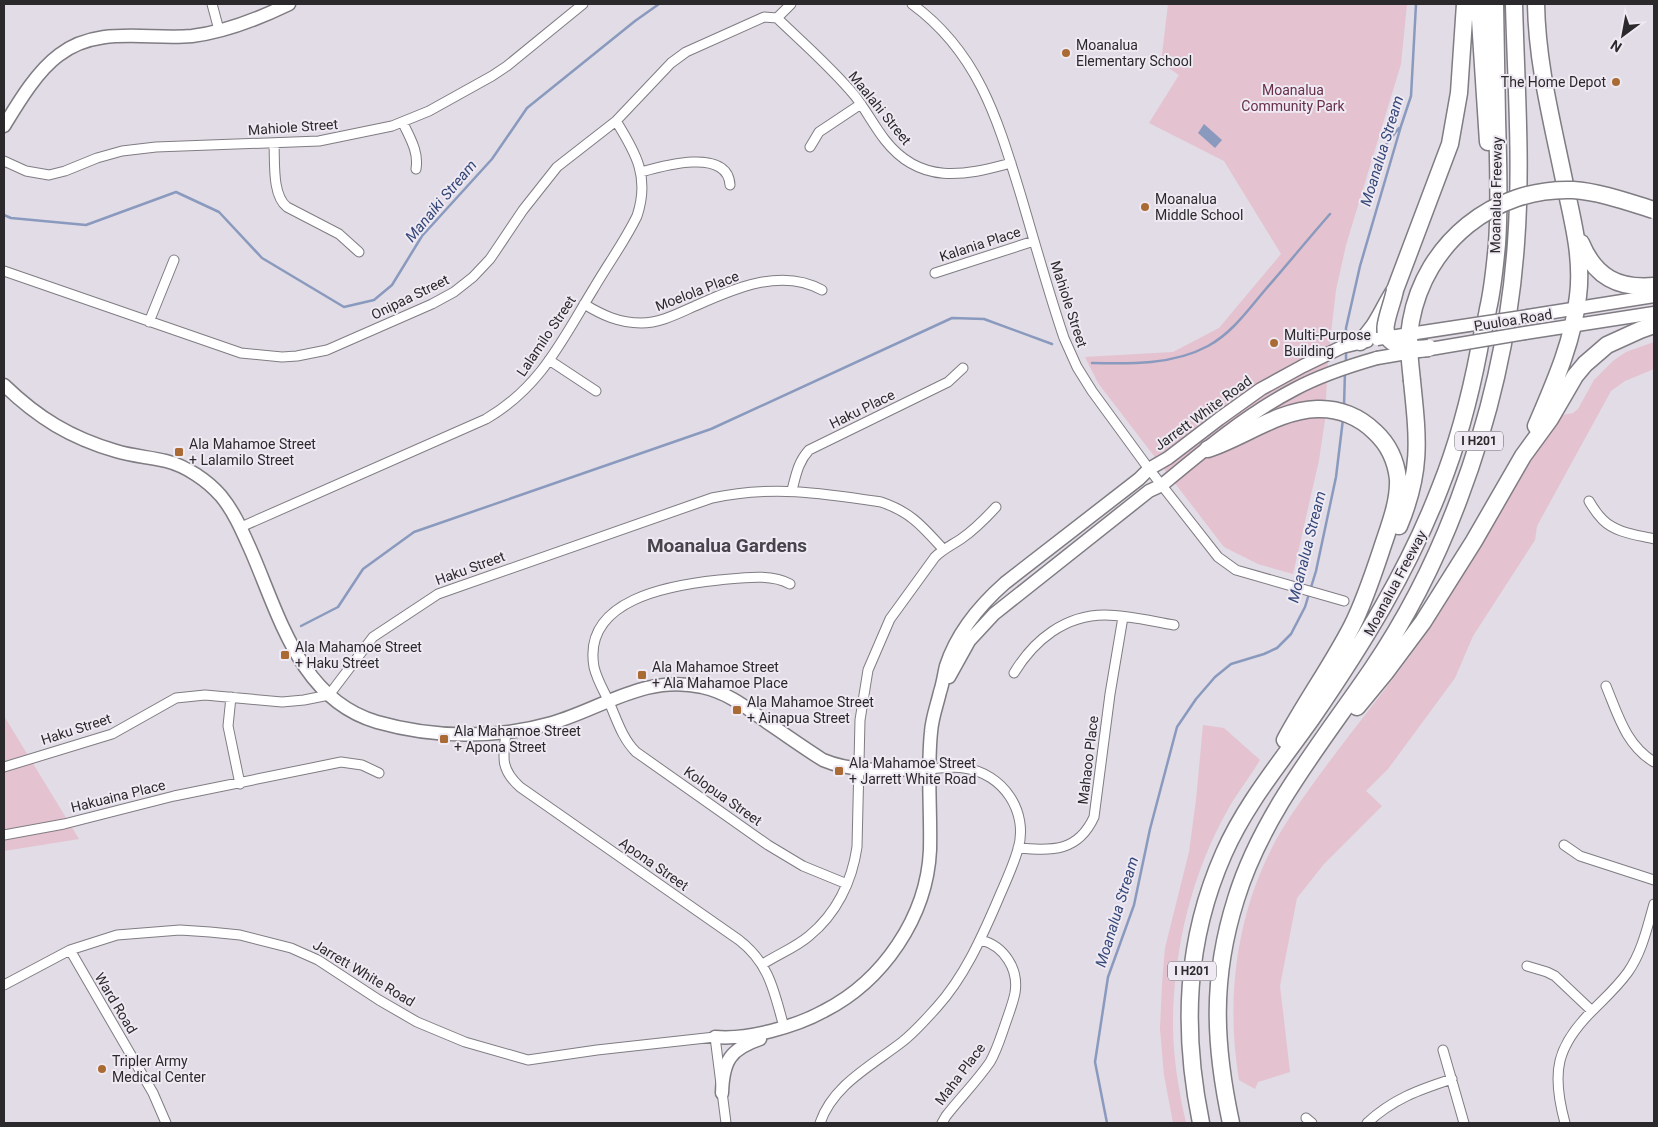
<svg xmlns="http://www.w3.org/2000/svg" width="1658" height="1127" viewBox="0 0 1658 1127" font-family="Roboto,sans-serif">
<style>
.green{fill:#e4c2cf}
.water{fill:#8a9abe}
.lines{fill:none;stroke-linecap:round;stroke-linejoin:round}
.stream{stroke:#8a9abe;stroke-width:2.5}
.street-casing{stroke:#807c83;stroke-width:11}
.secondary-casing{stroke:#807c83;stroke-width:15}
.highway-casing{stroke:#807c83;stroke-width:19}
.street{stroke:#fff;stroke-width:9}
.secondary{stroke:#fff;stroke-width:12}
.highway{stroke:#fff;stroke-width:16}
.secondary-bridge-casing{stroke:#807c83;stroke-width:15;stroke-linecap:butt}
.highway-bridge-casing{stroke:#807c83;stroke-width:19;stroke-linecap:butt}
.secondary-bridge{stroke:#fff;stroke-width:12}
.highway-bridge{stroke:#fff;stroke-width:16}
.poi-dot{fill:#aa6a33;stroke:#eee9f2;stroke-width:2}
.labels{text-anchor:middle;stroke-width:4;stroke-linejoin:round;paint-order:stroke}
.shield{fill:#eee9f2;stroke:#666367;stroke-width:1}
.shield-label{font-size:12px;font-weight:bold;fill:#2b292c}
.poi-label{font-size:14px;fill:#2b292c;stroke:#eee9f2;text-anchor:start}
.park-label{font-size:14px;fill:#672f48;stroke:#eee9f2}
.street-label{font-size:14px;fill:#2b292c;stroke:#eee9f2}
.water-label{font-size:15px;font-style:italic;fill:#344778;stroke:#eee9f2}
.district-label{font-size:19px;font-weight:bold;fill:#48444b;stroke:#eee9f2}
</style>
<rect width="100%" height="100%" fill="#e1dce5"/>
<path class="green" d="M1168,4H1407L1401,64L1346,245L1336,290L1328,359L1325,420L1319,460L1293,574L1258,564L1224,547L1098,383L1085,357L1173,352L1219,328L1281,254L1224,161L1149,123L1179,75L1161,63Z
M1654,342V369L1625,381L1611,391L1537,526L1535,540L1473,636L1455,678L1388,769L1366,791L1382,806L1324,864L1297,898L1280,986L1290,1072L1258,1082L1255,1089L1239,1080C1224,990 1239,894 1290,817C1332,754 1382,696 1426,634C1445,606 1462,576 1480,546C1506,503 1532,459 1558,416L1573,413L1578,409L1594,380L1613,361L1626,352Z
M4,716L79,839L4,851Z
M1203,725L1224,728L1260,760C1250,777 1237,793 1227,811C1191,875 1173,952 1173,1026C1173,1058 1179,1092 1186,1123H1173L1164,1075L1160,1029L1162,984L1165,948L1189,852L1196,800Z"/>
<path class="water" d="M1204,124L1222,140L1215,148L1198,133Z"/>
<g class="lines">
<path class="stream" d="M1380,152L1399,128
M4,215L11,218L86,225L176,192L219,212L262,258L344,307L374,300L392,285L422,236L492,159L527,108L635,21L659,4
M1346,341V328L1360,266L1401,126L1411,96L1416,4
M1092,363C1130,364 1173,365 1208,346C1232,333 1248,310 1265,290C1287,265 1308,239 1330,214
M1346,363V351
M1344,406L1345,371
M301,626L338,607L363,569L414,532L711,429L952,318L984,319L1052,344
M1107,1123L1095,1062L1108,977L1134,905L1150,829L1177,727L1196,699L1215,677L1231,664L1264,654L1277,648L1291,634L1305,607L1316,571L1336,477L1343,419"/>
<g class="street-casing">
<path id="street" d="M212,4L219,30
M912,4C979,53 998,121 1021,196C1035,243 1048,291 1064,338L1077,367L1092,391L1149,469L1218,557L1236,570L1344,601
M777,18C803,43 832,68 855,96C866,110 874,126 885,140C920,185 964,176 1011,163
M403,123C410,138 419,152 416,169
M274,144C275,163 272,195 287,207L339,234L359,252
M810,147L819,132L861,104
M4,161L26,171L49,175L65,171L97,158L122,151L156,147L319,141L392,126L429,111L492,76L507,66L583,4
M641,172C662,166 728,147 730,185
M4,271L241,353L282,357L297,356L327,350L432,304L454,292L473,277L490,259L523,210L557,167L616,121L671,63L686,52L764,17L777,18L791,4
M935,273L1034,241
M584,304C602,315 619,323 641,323C660,323 677,314 695,306C733,289 781,267 822,290
M149,322L174,260
M549,360L596,391
M792,490C796,475 798,462 809,450L948,382L963,368
M1589,501C1593,508 1598,515 1603,520C1616,533 1638,535 1654,539
M241,527L486,419C541,387 562,340 594,288C608,264 625,241 637,216C650,177 636,153 616,121
M790,584C771,573 741,578 719,580C671,585 582,599 594,667C597,680 604,691 609,702C617,720 622,738 636,752L768,845L803,866L847,884
M1014,673C1034,640 1065,615 1105,615C1127,615 1151,621 1174,625
M1606,686C1618,715 1626,745 1654,762
M231,697L228,726L240,784
M506,733C503,757 500,769 520,787L739,940C770,964 774,992 784,1027
M4,767L112,734L176,698L205,695L282,702L304,700L329,695L373,637L438,594L712,498C772,485 822,493 881,502C911,512 923,527 943,549
M4,835L64,824L174,796L341,762L362,765L379,773
M1564,845L1580,856L1654,880
M1018,848C1052,851 1078,852 1094,817L1110,694L1123,617
M70,950L153,1093L166,1123
M763,964C778,954 795,948 809,936C836,914 852,882 857,847L860,720L868,670L890,619L935,557C943,549 952,545 961,539C974,530 985,519 996,507
M1527,966L1547,972L1555,976L1592,1011
M4,985L70,950L117,935L180,930L210,932L240,935L291,948L318,960L379,1000L417,1022L465,1042L528,1060L597,1050L715,1037L726,1123
M1443,1050L1464,1123
M1306,1118L1312,1123
M820,1123C833,1085 871,1066 902,1042C915,1032 926,1019 937,1007C964,977 981,939 997,902C1004,885 1013,867 1018,849C1029,812 1003,773 964,768C953,766 941,768 930,769
M942,1123L946,1116C960,1098 977,1081 990,1062C997,1050 1001,1036 1006,1022C1009,1013 1013,1003 1015,993C1019,969 1004,946 981,940
M1367,1123C1393,1099 1418,1090 1452,1079
M1565,1123C1551,1072 1556,1046 1594,1009C1606,997 1618,986 1628,972C1642,952 1647,928 1654,904"/>
</g>
<g class="secondary-casing">
<path id="secondary" d="M4,126C18,103 37,71 59,55C98,25 147,40 192,36C226,32 258,19 289,4
M1528,316L1654,296
M1525,333L1654,313
M4,385C38,418 71,438 116,451C132,456 149,457 166,461C186,466 207,480 221,496C235,513 243,533 252,553C280,618 301,700 377,722C433,738 496,739 552,723C603,708 646,674 702,687C727,692 747,708 768,723C786,735 804,748 823,760C856,774 894,769 930,769
M949,677L969,641L994,614L1149,491L1162,485C1204,450 1247,414 1295,389C1321,375 1349,366 1377,358
M715,1037C747,1040 795,1027 824,1011C883,981 927,917 930,850C931,811 927,771 931,732C932,718 937,705 940,692C943,683 944,674 946,666C957,632 979,606 1005,583L1139,479L1149,469L1168,458L1219,419L1261,389L1303,366L1342,347L1367,341
M722,1093C723,1061 730,1049 760,1039"/>
</g>
<g class="highway-casing">
<path id="highway" d="M1479,4L1488,142
M1536,4C1537,64 1552,121 1564,180C1572,218 1583,257 1578,296C1573,342 1554,384 1536,426
M1581,243C1595,277 1618,289 1654,286
M1360,342C1377,328 1383,308 1395,290L1450,144L1459,93L1465,4
M1208,449C1244,437 1279,410 1317,409C1339,408 1360,417 1375,432C1388,444 1396,461 1398,479C1399,501 1390,524 1383,545C1374,572 1365,600 1352,626C1332,665 1306,701 1285,740
M1399,526C1422,471 1418,439 1412,381
M1357,707L1385,673L1423,622L1474,541L1523,456L1550,419L1575,376L1585,364L1607,345L1640,330L1654,325
M1201,1123C1182,1030 1185,941 1224,853C1246,803 1281,762 1312,718C1362,645 1408,571 1440,488C1458,443 1470,397 1479,350C1481,336 1486,323 1488,309C1493,288 1495,265 1497,244C1500,202 1498,160 1497,118C1496,80 1496,42 1495,4
M1231,1123C1214,1044 1211,978 1236,899C1262,814 1323,741 1372,669C1408,616 1437,558 1459,499C1490,417 1510,330 1516,243C1522,164 1516,83 1514,4"/>
</g>
<use href="#street" class="street"/>
<use href="#secondary" class="secondary"/>
<use href="#highway" class="highway"/>
<g class="secondary-bridge-casing">
<path id="secondary-bridge" d="M1377,339L1528,316
M1377,358L1525,333"/>
</g>
<g class="highway-bridge-casing">
<path id="highway-bridge" d="M1395,290C1393,301 1388,312 1386,324C1381,348 1414,350 1429,348
M1412,381C1410,361 1407,341 1411,321C1425,243 1494,187 1573,190C1601,192 1628,202 1654,210"/>
</g>
<use href="#secondary-bridge" class="secondary-bridge"/>
<use href="#highway-bridge" class="highway-bridge"/>
</g>
<g class="poi-dot">
<circle cx="1066" cy="53" r="5"/>
<circle cx="1616" cy="82" r="5"/>
<circle cx="1145" cy="207" r="5"/>
<circle cx="1274" cy="343" r="5"/>
<rect x="174" y="447" width="10" height="10" rx="2.5"/>
<rect x="280" y="650" width="10" height="10" rx="2.5"/>
<rect x="637" y="670" width="10" height="10" rx="2.5"/>
<rect x="732" y="705" width="10" height="10" rx="2.5"/>
<rect x="439" y="734" width="10" height="10" rx="2.5"/>
<rect x="834" y="766" width="10" height="10" rx="2.5"/>
<circle cx="102" cy="1069" r="5"/>
</g>
<g class="labels">
<g class="shield">
<rect x="1455" y="431.5" width="48" height="19" rx="4"/>
<rect x="1168" y="961.5" width="48" height="19" rx="4"/>
</g>
<g class="shield-label">
<text x="1479" y="445">I H201</text>
<text x="1192" y="975">I H201</text>
</g>
<g class="poi-label">
<text x="1076" y="50">Moanalua<tspan x="1076" dy="16">Elementary School</tspan></text>
<text x="1606" y="87" text-anchor="end">The Home Depot</text>
<text x="1155" y="204">Moanalua<tspan x="1155" dy="16">Middle School</tspan></text>
<text x="1284" y="340">Multi-Purpose<tspan x="1284" dy="16">Building</tspan></text>
<text x="189" y="449">Ala Mahamoe Street<tspan x="189" dy="16">+ Lalamilo Street</tspan></text>
<text x="295" y="652">Ala Mahamoe Street<tspan x="295" dy="16">+ Haku Street</tspan></text>
<text x="652" y="672">Ala Mahamoe Street<tspan x="652" dy="16">+ Ala Mahamoe Place</tspan></text>
<text x="747" y="707">Ala Mahamoe Street<tspan x="747" dy="16">+ Ainapua Street</tspan></text>
<text x="454" y="736">Ala Mahamoe Street<tspan x="454" dy="16">+ Apona Street</tspan></text>
<text x="849" y="768">Ala Mahamoe Street<tspan x="849" dy="16">+ Jarrett White Road</tspan></text>
<text x="112" y="1066">Tripler Army<tspan x="112" dy="16">Medical Center</tspan></text>
</g>
<g class="park-label">
<text x="1293" y="95">Moanalua<tspan x="1293" dy="16">Community Park</tspan></text>
</g>
<g class="street-label">
<text transform="translate(880 108) rotate(51)" y="5">Maalahi Street</text>
<text transform="translate(293 127) rotate(-4)" y="5">Mahiole Street</text>
<text transform="translate(1496 195) rotate(-89)" y="5">Moanalua Freeway</text>
<text transform="translate(980 244) rotate(-18)" y="5">Kalania Place</text>
<text transform="translate(697 291) rotate(-21)" y="5">Moelola Place</text>
<text transform="translate(410 297) rotate(-26)" y="5">Onipaa Street</text>
<text transform="translate(1069 304) rotate(72)" y="5">Mahiole Street</text>
<text transform="translate(1513 320) rotate(-9)" y="5">Puuloa Road</text>
<text transform="translate(546 336) rotate(-56)" y="5">Lalamilo Street</text>
<text transform="translate(862 409) rotate(-26)" y="5">Haku Place</text>
<text transform="translate(1203 413) rotate(-36)" y="5">Jarrett White Road</text>
<text transform="translate(470 568) rotate(-20)" y="5">Haku Street</text>
<text transform="translate(1395 583) rotate(-62)" y="5">Moanalua Freeway</text>
<text transform="translate(76 729) rotate(-18)" y="5">Haku Street</text>
<text transform="translate(1088 760) rotate(-83)" y="5">Mahaoo Place</text>
<text transform="translate(118 796) rotate(-14)" y="5">Hakuaina Place</text>
<text transform="translate(723 796) rotate(35)" y="5">Kolopua Street</text>
<text transform="translate(654 864) rotate(35)" y="5">Apona Street</text>
<text transform="translate(364 973) rotate(31)" y="5">Jarrett White Road</text>
<text transform="translate(116 1003) rotate(59)" y="5">Ward Road</text>
<text transform="translate(960 1074) rotate(-53)" y="5">Maha Place</text>
</g>
<g class="water-label">
<text transform="translate(1382 151) rotate(-73)" y="5">Moanalua Stream</text>
<text transform="translate(441 201) rotate(-50)" y="5">Manaiki Stream</text>
<text transform="translate(1307 547) rotate(-76)" y="5">Moanalua Stream</text>
<text transform="translate(1117 912) rotate(-73)" y="5">Moanalua Stream</text>
</g>
<g class="district-label">
<text x="727" y="552">Moanalua Gardens</text>
</g>
</g>
<rect width="1658" height="1127" fill="none" stroke="#2b292c" stroke-width="10"/>
<g transform="translate(1623 35) rotate(212)" stroke="#eee9f2" stroke-width="4" paint-order="stroke">
<path d="M0-4L9 19L0 12L-9 19Z" fill="#2b292c"/>
<text y="-8" font-size="14" font-weight="bold" text-anchor="middle" fill="#2b292c">N</text>
</g>
</svg>
